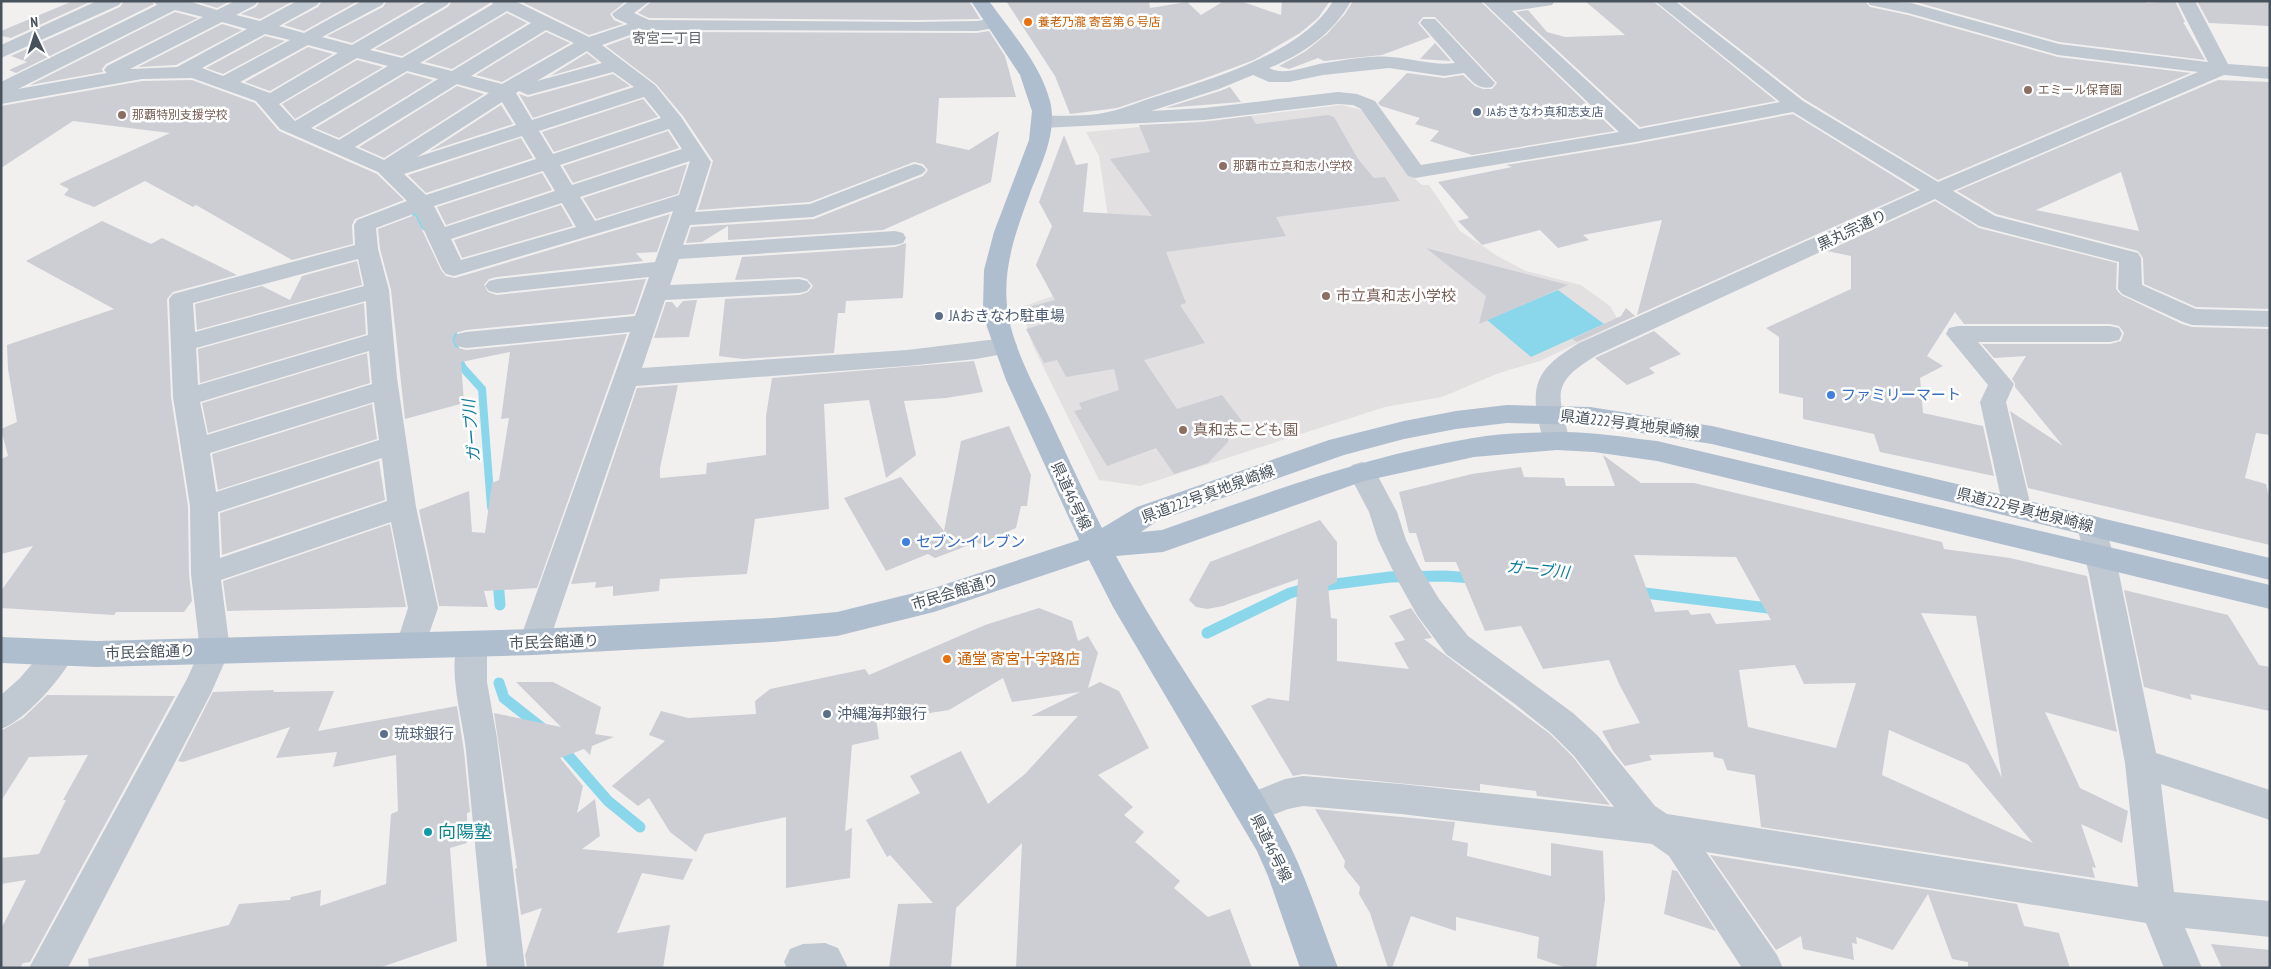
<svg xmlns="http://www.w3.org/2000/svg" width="2271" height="969" viewBox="0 0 2271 969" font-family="'PT Sans Narrow','Noto Sans JP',sans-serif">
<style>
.education{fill:#e3e0e1}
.water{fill:#8ad7ec}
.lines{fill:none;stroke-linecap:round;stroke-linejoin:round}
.stream-far2{stroke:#8ad7ec;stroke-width:6}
.stream-far1{stroke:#8ad7ec;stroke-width:8}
.stream{stroke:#8ad7ec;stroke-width:11}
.building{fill:#ccced4;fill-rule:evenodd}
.minor{fill:#c0c9d1;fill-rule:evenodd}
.major{fill:#afbece;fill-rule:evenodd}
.food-dot{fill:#e8710a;stroke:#fff;stroke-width:2}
.education-dot{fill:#8d6e63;stroke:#fff;stroke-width:2}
.service-dot{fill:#5c6f8a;stroke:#fff;stroke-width:2}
.shop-dot{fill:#3f7fe0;stroke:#fff;stroke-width:2}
.culture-dot{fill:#0f9aa8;stroke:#fff;stroke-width:2}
.labels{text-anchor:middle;stroke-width:5;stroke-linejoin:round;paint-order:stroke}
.far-food-label{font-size:12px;fill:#c56008;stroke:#fff;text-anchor:start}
.far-education-label{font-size:12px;fill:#785e54;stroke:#fff;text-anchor:start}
.far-service-label{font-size:12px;fill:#4e5e75;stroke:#fff;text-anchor:start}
.far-neighbourhood-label{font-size:14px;fill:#5c5f64;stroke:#fff}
.street-label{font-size:15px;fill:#47525d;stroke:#fff}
.education-label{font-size:15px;fill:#785e54;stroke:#fff;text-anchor:start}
.service-label{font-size:15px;fill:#4e5e75;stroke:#fff;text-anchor:start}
.shop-label{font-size:15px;fill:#366cbe;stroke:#fff;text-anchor:start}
.food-label{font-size:15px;fill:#c56008;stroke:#fff;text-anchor:start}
.water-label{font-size:16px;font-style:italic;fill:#0c7c9c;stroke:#fff}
.near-culture-label{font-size:18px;fill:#0d838f;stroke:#fff;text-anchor:start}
</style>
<rect width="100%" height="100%" fill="#f2efef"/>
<path class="education" d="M1341,105L1362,110L1412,176L1422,185H1429L1460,231L1499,257L1526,271L1581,285L1610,306L1620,323L1540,361L1499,373L1442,397L1385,407L1140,486L1099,480L1033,346L1021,307L1131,270L1110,230L1099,156L1086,132L1217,120Z"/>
<path class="water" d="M1558,290L1604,324L1531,357L1487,320Z"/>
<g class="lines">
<path class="stream-far2" d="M415,214L424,227"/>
<path class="stream-far1" d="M453,326V342L458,358L463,368L482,389L491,507"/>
<path class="stream" d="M498,580L500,605
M1637,592L1776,609
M1207,633L1290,593L1312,587L1390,577L1445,576L1472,578
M499,683L504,698L542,728
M560,746L608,801L640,827"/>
</g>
<path class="building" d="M73,1H92L11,38L1,36V31Z
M124,1H151L154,4L16,73L9,70L27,62L11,56L120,7Z
M195,1H230L217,8Z
M260,1H293L260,19L241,14L256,7Z
M322,1H358L304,31L284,25L318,7Z
M387,1H424L352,43L327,36L383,7Z
M452,1H489L490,3L402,56L375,49L448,7Z
M520,1H626L610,14L614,20L623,24L589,35Z
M652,1H969L980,19L915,20L649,18L638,13Z
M1006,1H1149L1150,8L1187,2L1201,15L1224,1H1240L1281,15L1282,1H1330L1318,18L1300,33L1254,60L1203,79L1117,108L1070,114L1055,76Z
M1353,1H1480L1615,131L1472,155L1430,141L1439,131L1415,124L1420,118L1381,106L1378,103L1407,73L1444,78L1463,75L1475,86L1483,89H1492L1497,83L1435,17H1423L1418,23L1430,37L1382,55L1324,61L1318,58L1289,69L1279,66L1306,51L1327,34L1345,14Z
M1585,1H1653L1776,101L1640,127L1516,12L1528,10L1547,32L1565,37L1625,35Z
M1678,1H1865L1870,7L1908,15L2058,57L2191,73L1938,180L1804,99Z
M1912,1H2144L2147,3L2175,1L2185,22H2183L2205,60L2059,42Z
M2197,1H2270V26L2209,23Z
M175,12L198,18L106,64L102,69L103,72L30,85Z
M507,13L527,23L452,69L425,62Z
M222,24L242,30L176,65L138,67Z
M989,31L1005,56L1016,97L939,98L936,143L969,150L999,131L991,182L883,230L728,240V226L702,242L686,243L691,227L814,219L923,176L928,170L923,164L914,162L810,202L698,210L713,161L683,116L656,84L606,46L644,32L977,33Z
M546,32L570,43L502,82L476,75Z
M265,36L285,41L223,74L206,68Z
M1435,43L1451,61L1420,59Z
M308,47L333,54L270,91L245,82Z
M587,53L598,62L550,76Z
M357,60L383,67L295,119L282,104Z
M407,73L433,80L339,138L315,128Z
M613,74L630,86L533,118L519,94L528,97Z
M192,80L255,103L279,131L377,174L404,200L355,219L352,225L353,244L292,260L196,205L193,207L145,181L94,207L64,195L69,189L59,184L170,133L73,121L1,168V106L142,81Z
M2218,80L2270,82V309L2196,307L2144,284L2143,258L2138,251L1996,214L1957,191ZM2121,172L2139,231L2036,210Z
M457,86L484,94L384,158L359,147Z
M1230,87L1241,102L1165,108L1220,91Z
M643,99L658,117L554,152L542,132Z
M501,105L513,124L430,151Z
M1793,114L1916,190L1637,315L1662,220L1583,235L1589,240L1558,248L1540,230L1482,245L1458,221L1469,218L1438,182L1512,167L1506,165L1635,144Z
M1328,115L1334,117L1358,159L1374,178L1385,177L1400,201L1276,217L1286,236L1166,252L1186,303L1180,305L1205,343L1144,360L1177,409L1222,395L1242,421L1232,424L1228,442L1208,463L1174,474L1156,448L1107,466L1074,411L1082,409L1079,403L1119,390L1114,369L1066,377L1057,360L1044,363L1026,329L1040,325L1029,307L1055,300L1036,265L1052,226L1039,202L1064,135L1076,165L1088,163L1083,212L1152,216L1110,159L1150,152L1139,125L1204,122L1251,116L1256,124Z
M668,131L679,148L573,183L563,166Z
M521,138L533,158L426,193L408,175Z
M687,164L678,194L596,219L583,198Z
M542,173L552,190L446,225L437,207Z
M1935,201L1979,228L2117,263L2116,289L2121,295L2182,324L2192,327L2270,329V435L2256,433L2245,478L2266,484L2270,502V545L2028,488L2010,411L2063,446L2015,387V383L2012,379L2026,356L1994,358L1982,344H2110L2121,341L2124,333L2119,326L2110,324H1964L1955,312L1927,356L1943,366L1920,378L1923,413L1983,426L1994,476L1880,452L1874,434L1803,419V398L1779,393V337L1766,328L1851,289V256L1827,251Z
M561,205L573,226L462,258L454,240Z
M670,214L657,252L636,253L643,261L497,277L489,279L484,285L488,292L497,295L646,279L634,314L466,330L455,333L452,339L455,347L466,350L627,334L537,588L484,591L488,607L439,606L419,510L469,491L472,532L485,533L492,483L499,480L509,418L501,419L510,352L461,362L464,403L405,419L391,290L380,249L378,229L415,215L441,270L446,276L455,278Z
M102,221L151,244L162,238L237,275L173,292L167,299L171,397L188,506L189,574L192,601L184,612H116L114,615L1,608V591L33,546L1,554V459L8,456L1,429L17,422L8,369L7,345L114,309L26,261Z
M906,243L903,298L846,301L845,313H838L834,353L743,359L719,356L725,299L799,295L808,292L813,286L807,279L799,277L735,280L742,257L895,247Z
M1426,248L1568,285L1479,324L1486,296Z
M357,261L362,285L197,330L195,304L262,286L290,300L302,276Z
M697,300L689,337L654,338L666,302H672L677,308L683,301Z
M364,303L366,334L200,383L198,349Z
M1626,308L1635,316L1577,342L1572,339L1621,316Z
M1654,331L1681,354L1649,368L1655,373L1627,385L1595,358Z
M367,353L370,383L208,433L202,403Z
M974,361L983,392L946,398L904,401L916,455L886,478L869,400L824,404L829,509L755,519L747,574L660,579L659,591L613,596V586L595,588L596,582L571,584L637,388L678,385L660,468V478L706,474L707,463L766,455V416L772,378Z
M372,404L377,439L218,490L212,454Z
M1009,426L1031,475L1027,506H1021L1016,528L980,544L977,542L935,558L928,554L886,571L844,498L901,477L944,531L961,441Z
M1603,455L1641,483H1694L1942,542L1944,549L2010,558L2087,576L2117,732L2045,712L2080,788L2128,811L2122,843L2081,824L2096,868L2092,867L2095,878L1761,827L1755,775L1727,770L1723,759L1714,757L1713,752L1649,755L1652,760L1625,766L1613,751L1602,731L1640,723L1619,684L1609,660L1543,669L1521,626L1485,631L1456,562H1425L1416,533H1409L1399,492L1472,474L1521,467L1524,477L1564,478L1566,486H1615ZM1634,555L1736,557L1771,620L1716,624L1710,613L1691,615L1688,610L1655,612ZM1921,613L1976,616L2002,778ZM1795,665L1804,684L1856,683L1836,748L1748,727L1739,670ZM1889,730L1967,764L2033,843L1882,775Z
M379,461L385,500L222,555L220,513Z
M1320,520L1337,542V582L1328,586L1331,618L1337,619V661L1409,669L1394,643L1405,640L1389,616L1411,608L1432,638L1424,639L1550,734L1573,757L1610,805L1537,796L1536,791L1480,784V791L1303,774L1293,776L1251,706L1268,698L1289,701L1298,579L1223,606L1207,609L1196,607L1189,600L1210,562Z
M390,524L406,607L227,611L223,581Z
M2124,590L2228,615L2259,665L2270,667V711L2190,694L2192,700L2144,687Z
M1039,608L1072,621L1078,641L1088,636L1098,653L1088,688L1100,682L1119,691L1149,748L1098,775L1133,807L1124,815L1144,832L1135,842L1180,881L1174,888L1208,917L1230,909L1252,968H1016L1022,843L956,908L951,968H889L898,904L933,903L890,855L887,857L866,820L920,793L910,776L961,751L988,804L1025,774L1078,716H1031L1080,692L1012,702L1003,678L949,710L930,713L911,720L875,711L879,739L852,745L845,831L852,828L850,878L786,888V817L705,834L696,852L670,832L649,798L638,806L612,786L665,741L649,735L661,711L688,718L756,714L755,701L770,689L865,669L869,675L985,625Z
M516,682H553L601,707L595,734L614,737L592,746L590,755L584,749L560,758L583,786L577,813L595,799L600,836L582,849L693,859L683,880L642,873L617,933L670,925L663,968H527L525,955L542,908L521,915L515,869L517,868L494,713L561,727Z
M274,690L273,692L334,691L318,731L457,706L464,751L470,812L467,813V843L450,848L457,941L379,968H89L88,959L229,925L239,904L290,900L291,897L321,890L320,906L386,884L391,814L398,811L396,755L333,767L337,752L276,758L290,727L183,762L178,761L213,692Z
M47,695L175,696L30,962L23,963L20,968H1V929L26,880L1,884V858L39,854L66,800H63L88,755L29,757L1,801V731L23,718Z
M1315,809L1455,822L1452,840L1468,843L1467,856L1551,876V843L1603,851L1605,899L1596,968H1567L1537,958L1539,937L1456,917V931L1411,916L1392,968H1388L1370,913L1359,894L1360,887L1344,867L1345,861Z
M1710,855L2017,904L2024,926L2059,933L2070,968H1968V962L1952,959L1928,894L1893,950L1856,937L1857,944L1852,943L1854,960L1803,949L1801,936L1776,950Z
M1672,870L1677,871L1716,931L1664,914Z
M2211,944L2270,950V968H2222Z"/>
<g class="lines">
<path class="minor" d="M97,1H122L119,5L1,58V45Z
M153,1H188L217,10L235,1H258L255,5L236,15L260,21L297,1H320L317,5L279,26L304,33L362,1H385L382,5L322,37L352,45L428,1H450L447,5L370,50L402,58L493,4L491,1H515L589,37L628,24L615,18L612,14L629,1H650L634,13L649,20L915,22L977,21L995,18L1001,19L1004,23L1001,27L977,31L644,30L602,45L655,85L681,117L711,162L695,212L810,204L908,166L915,164L922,166L926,170L922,174L813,217L690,225L683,245L895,231L903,233L906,238L903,243L895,245L679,259L670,285L799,279L807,281L811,286L807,291L799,293L665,300L642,368L907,350L1005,338L1014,340L1017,346L1014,352L976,359L907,366L636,386L549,642L545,651L534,655L523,651L519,642L630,332L466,348L457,346L454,340L457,334L466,332L635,316L649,277L497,293L489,291L485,286L489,281L497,279L655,262L673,211L454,276L446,274L442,269L416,213L376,228L378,249L389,290L397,378L416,507L438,608L422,654L411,658L400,654L396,645L408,608L391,522L221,580L230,650L211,693L68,968H29L187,679L200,650L191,574L190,506L173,397L169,299L173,294L355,245L354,225L357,220L407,201L378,172L280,129L256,101L192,78L142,79L1,104V82L157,5ZM175,10L203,17L107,66L104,70L107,73L18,89ZM507,11L531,23L452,71L420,63ZM222,22L247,29L177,67L130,69ZM546,30L574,43L502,84L471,76ZM265,34L290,40L223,76L202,68ZM308,45L338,53L270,93L240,82ZM587,51L602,63L537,81ZM357,58L388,66L295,121L279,104ZM407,71L438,79L339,140L311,128ZM613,72L634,87L532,120L516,93L519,91L528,95ZM457,84L489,93L384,160L355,147ZM644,97L661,118L553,154L539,131ZM502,102L516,125L417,157ZM669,129L682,149L572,185L560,165ZM522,136L536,159L426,195L404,174ZM690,161L679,195L595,221L580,197ZM543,171L555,191L445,227L434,206ZM562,203L576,227L461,260L451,239ZM358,259L364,286L195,332L193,303ZM366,301L368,335L198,385L196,348ZM369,351L372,384L207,435L200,402ZM374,402L379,440L216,492L210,453ZM382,458L387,501L220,558L218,512Z
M1333,1H1351C1333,34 1303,54 1269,68C1284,77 1309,65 1325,63C1346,60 1370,55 1390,57C1412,58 1433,66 1455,63L1420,23L1423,19H1435L1495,83L1492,87C1478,90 1473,82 1464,73L1444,76L1389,68L1323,75L1289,82H1269L1253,75L1219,89L1151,111L1204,108L1338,92L1357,94L1375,101L1421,165L1619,132L1482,1H1555L1552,5L1512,11L1639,129L1780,102L1655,1H1675L1803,101L1938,182L2198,72L2058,55L1908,13L1870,5L1867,1L1911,3L2059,44L2208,62L2177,1H2195L2228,64L2270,67V79L2224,75L1953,191L1995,216L2138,253L2141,258L2142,285L2196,309L2270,311V327L2192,325L2183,322L2122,294L2118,289L2119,262L1979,226L1935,199L1597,355C1551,383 1557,392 1570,441L1566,448L1557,450L1548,448C1542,439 1540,428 1538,418C1529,377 1547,363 1579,343L1920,190L1793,112L1635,142L1415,178L1408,176L1361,109L1353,105L1338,104L1204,120L1042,128L1035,126L1032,122L1035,118L1042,116C1062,115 1084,117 1103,113C1122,110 1140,101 1158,96C1212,79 1304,52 1333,1Z
M1958,326H2110L2119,328L2122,334L2119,340L2110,342H1978L2014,384L2006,402L2031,507L2027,514L2017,517L2007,514L2003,507L1980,402L1988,385L1946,334L1949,328Z
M1362,462L1372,465L1397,512L1406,540L1419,566L1439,599L1468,636L1573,713L1598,736L1655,806L1667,814L2138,887L2125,763L2089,574L2077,526L2081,518L2091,515L2101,518L2105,526L2119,574L2156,753L2270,790V820L2161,784L2174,892L2270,901V937L2185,928L2202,968H2164L2146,923L1706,852L1777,955L1783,968H1742L1669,856L1652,844L1401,814L1303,806L1288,809L1252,823L1240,819L1235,808L1240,797L1285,779L1303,776L1401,784L1614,807L1574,756L1551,733L1516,705L1446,654L1417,615L1397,579L1378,540L1369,512L1348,472L1352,465Z
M472,631L483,635L487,644V682L497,738L525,968H487C480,896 473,824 466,751C463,718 445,666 461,635Z
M60,640L71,644L75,653C63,677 26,720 1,729V695L20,678L49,644Z
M825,943L838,948L848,968H787L784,962L790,949L803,944Z"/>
<path class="major" d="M971,1H989C1011,32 1040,63 1050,101C1058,134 1040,166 1029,196C1016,231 1003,267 1007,306C1011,344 1032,381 1048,415C1066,453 1083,491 1102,528L1137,507L1329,440L1404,421L1456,411L1507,405L1590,407L1712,426L2270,558V580L1712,444L1590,425L1507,423L1456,429L1404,439L1344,455L1157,521L1141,532L1162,530C1264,494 1365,456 1473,438C1499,433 1529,433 1556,432C1589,431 1624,437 1657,441L2270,585V609L1657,461L1594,452L1557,450L1474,457L1364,481L1163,552L1116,556C1165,650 1230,734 1281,828C1305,872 1320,921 1338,968H1300L1268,876L1257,851L1113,607L1089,560L934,612L837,636L773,642L534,655L97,667L1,663V637L97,641L534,629L773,618L837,612L934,588L1079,540L1006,380L987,327L983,308L984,270L994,232L1029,140L1032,111L1020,75Z"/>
</g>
<g class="food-dot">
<circle cx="1028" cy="22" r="5"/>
<circle cx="947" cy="659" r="5"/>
</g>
<g class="education-dot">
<circle cx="2028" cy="90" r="5"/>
<circle cx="122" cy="115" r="5"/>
<circle cx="1223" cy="166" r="5"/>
<circle cx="1326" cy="296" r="5"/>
<circle cx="1183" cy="430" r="5"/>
</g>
<g class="service-dot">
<circle cx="1477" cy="112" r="5"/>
<circle cx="939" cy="316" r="5"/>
<circle cx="827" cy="714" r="5"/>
<circle cx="384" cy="734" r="5"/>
</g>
<g class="shop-dot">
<circle cx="1831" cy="395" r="5"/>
<circle cx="906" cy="542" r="5"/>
</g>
<circle class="culture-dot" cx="428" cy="832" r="5"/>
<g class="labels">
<g class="far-food-label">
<text x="1038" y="26">養老乃瀧 寄宮第６号店</text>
</g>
<g class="far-education-label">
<text x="2038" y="94">エミール保育園</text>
<text x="132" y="119">那覇特別支援学校</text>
<text x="1233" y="170">那覇市立真和志小学校</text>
</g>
<g class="far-service-label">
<text x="1487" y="116">JAおきなわ真和志支店</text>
</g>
<g class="far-neighbourhood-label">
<text x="667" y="43">寄宮二丁目</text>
</g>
<g class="street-label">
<text transform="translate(1852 230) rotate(-25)" y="5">黒丸宗通り</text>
<text transform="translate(1630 424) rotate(7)" y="5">県道222号真地泉崎線</text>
<text transform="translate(1208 494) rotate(-20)" y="5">県道222号真地泉崎線</text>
<text transform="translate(1071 496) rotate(65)" y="5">県道46号線</text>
<text transform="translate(2025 510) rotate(14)" y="5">県道222号真地泉崎線</text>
<text transform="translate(955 592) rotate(-17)" y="5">市民会館通り</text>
<text transform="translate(554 642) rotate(-2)" y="5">市民会館通り</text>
<text transform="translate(150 652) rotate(-2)" y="5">市民会館通り</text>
<text transform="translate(1271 848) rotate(64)" y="5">県道46号線</text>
</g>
<g class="education-label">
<text x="1336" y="301">市立真和志小学校</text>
<text x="1193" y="435">真和志こども園</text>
</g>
<g class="service-label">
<text x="949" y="321">JAおきなわ駐車場</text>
<text x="837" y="719">沖縄海邦銀行</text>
<text x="394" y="739">琉球銀行</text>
</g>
<g class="shop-label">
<text x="1841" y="400">ファミリーマート</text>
<text x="916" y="547">セブン-イレブン</text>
</g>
<g class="food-label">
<text x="957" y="664">通堂 寄宮十字路店</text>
</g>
<g class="water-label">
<text transform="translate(471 431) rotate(-95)" y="6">ガーブ川</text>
<text transform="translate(1538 569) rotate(6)" y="6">ガーブ川</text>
</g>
<g class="near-culture-label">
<text x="438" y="838">向陽塾</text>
</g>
</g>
<rect width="2271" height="969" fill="none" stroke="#47525d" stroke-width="5"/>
<g transform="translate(35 35) rotate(356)" stroke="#ffffff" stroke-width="4" paint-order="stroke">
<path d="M0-4L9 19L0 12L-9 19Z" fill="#47525d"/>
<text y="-8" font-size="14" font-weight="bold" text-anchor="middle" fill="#47525d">N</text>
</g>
</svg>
